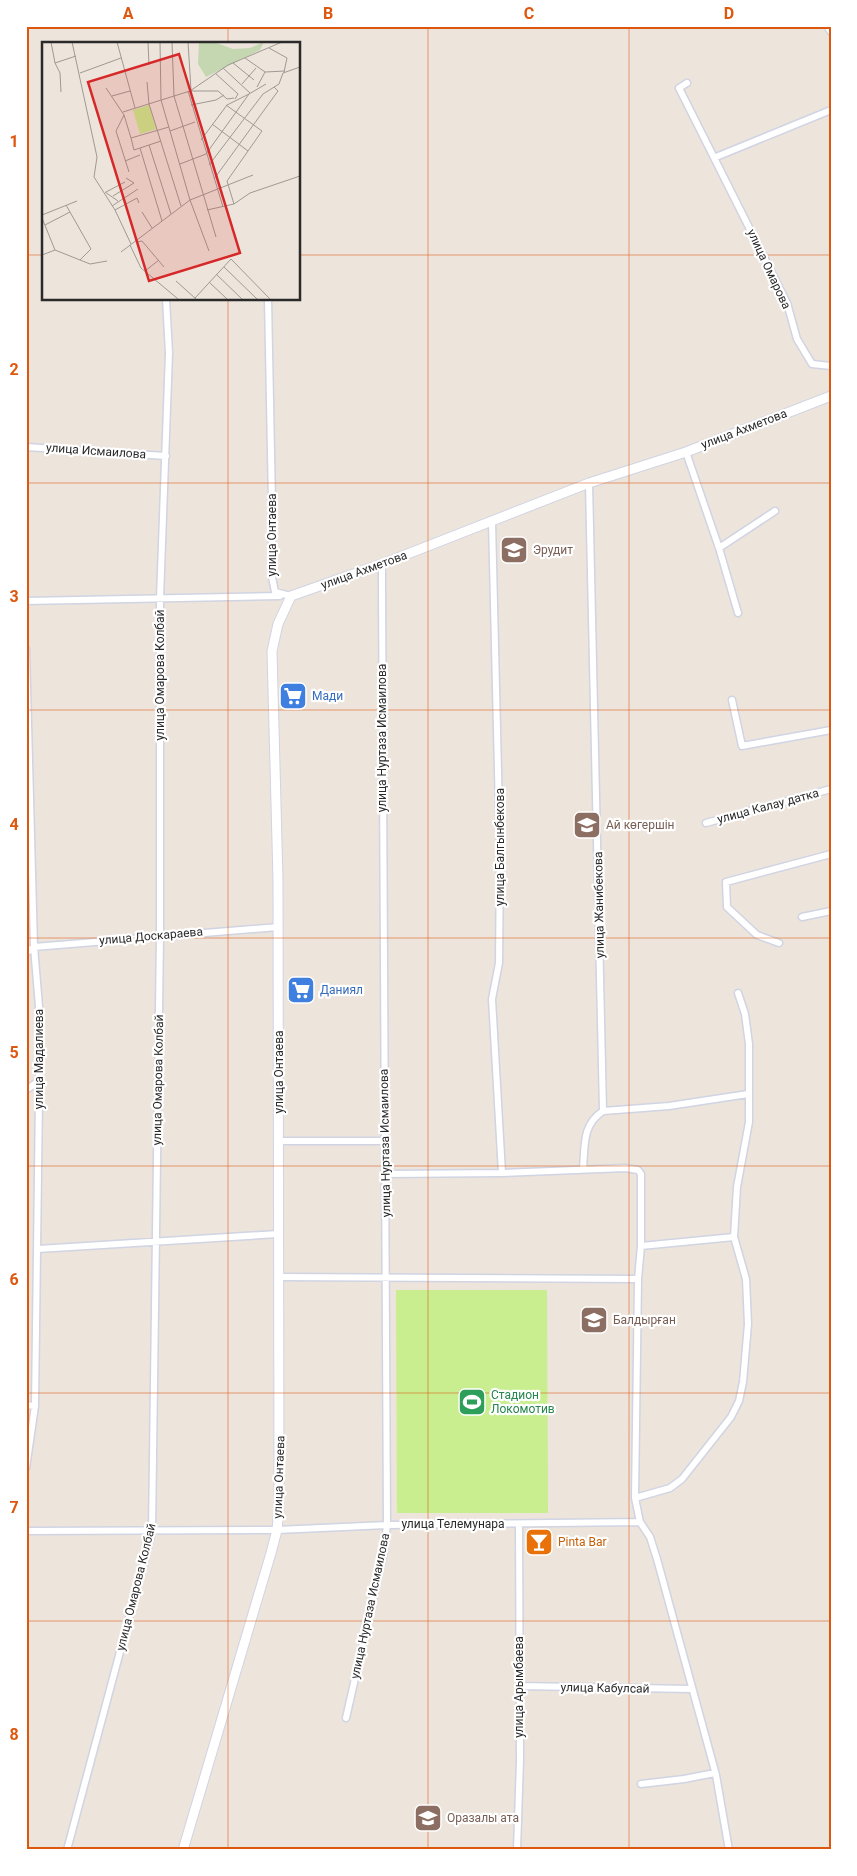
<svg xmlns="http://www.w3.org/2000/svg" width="857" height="1876" viewBox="0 0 857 1876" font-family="Roboto,sans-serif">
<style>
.pitch{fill:#c8ee8f}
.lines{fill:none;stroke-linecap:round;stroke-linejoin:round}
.street-casing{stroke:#d0d4e3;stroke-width:9}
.secondary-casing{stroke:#d0d4e3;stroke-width:11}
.street{stroke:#fff;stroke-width:6}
.secondary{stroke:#fff;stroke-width:9}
.grid{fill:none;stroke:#de570e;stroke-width:1;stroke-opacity:0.55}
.labels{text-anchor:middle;stroke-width:4.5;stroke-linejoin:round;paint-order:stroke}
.street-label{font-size:12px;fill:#2a2a2a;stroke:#fff}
.education-label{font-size:12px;fill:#785e54;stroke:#fff;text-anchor:start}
.shop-label{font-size:12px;fill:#366cbe;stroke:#fff;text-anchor:start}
.leisure-label{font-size:12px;fill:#27864d;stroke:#fff;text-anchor:start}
.food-label{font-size:12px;fill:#c56008;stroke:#fff;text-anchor:start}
.inset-road{fill:none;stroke:#9f9a94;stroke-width:1}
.view{fill:#d62828;fill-opacity:0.15;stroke:#d62828;stroke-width:2.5}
.inset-edge{fill:none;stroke:#2a2a2a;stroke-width:2.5}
.neatline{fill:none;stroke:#de570e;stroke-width:2}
.grid-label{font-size:16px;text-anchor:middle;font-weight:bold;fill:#de570e}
</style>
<rect width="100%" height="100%" fill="#ede4db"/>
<path class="pitch" d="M396,1290H547L548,1513H397Z"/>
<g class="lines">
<g class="street-casing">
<path id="street" d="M827,26L831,32
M687,83L679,88L787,303L797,339L812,364L831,366
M716,157L831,110
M268,299L272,504V577L275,592L291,596
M26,447L166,456
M686,452L719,548L738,613
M492,521L500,854L499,963L492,999L502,1173
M719,548L775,511
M26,601L280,596
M26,649L34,947L40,1018L35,1406L26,1468
M732,700L742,746L831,730
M706,823L831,789
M802,917L831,911
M779,943L757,935L727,907L726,882L831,854
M26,953L34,947L278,927
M26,1090L40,1080
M603,1111L669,1106L748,1094
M279,1141H384
M583,1169C585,1145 582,1125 603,1111L589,483
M387,1174L502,1173L625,1168L638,1170L641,1174V1246L638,1279
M641,1246L734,1237
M38,1249L278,1234
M278,1277L638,1279L635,1498L640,1522L650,1537L657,1559L716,1775L729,1850
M26,1405L35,1406
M635,1498L670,1488L682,1479L731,1417L739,1401L743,1382L748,1324L746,1279L734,1237L737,1187L749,1122V1044L745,1014L738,993
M26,1531L277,1530L387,1525L640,1522
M519,1686L691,1689
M346,1718L384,1551L387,1525C387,1204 381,884 382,564
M641,1784L684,1779L715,1773
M67,1850L152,1532L160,935V598L169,353L166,299
M517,1850L520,1760L519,1524"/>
</g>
<g class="secondary-casing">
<path id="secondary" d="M183,1850L271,1553L277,1530L279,1507L278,880L272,651L278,624L291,596L382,564L589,483L686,452L831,396"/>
</g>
<use href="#street" class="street"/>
<use href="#secondary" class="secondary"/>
</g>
<path class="grid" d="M228,26V44M428,26V1850M629,26V1850M26,255H44M299,255H831M228,299V1850M26,483H831M26,710H831M26,938H831M26,1166H831M26,1393H831M26,1621H831"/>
<defs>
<g id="school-square" transform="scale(1.4375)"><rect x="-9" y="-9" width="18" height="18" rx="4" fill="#8d6e63" stroke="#fff"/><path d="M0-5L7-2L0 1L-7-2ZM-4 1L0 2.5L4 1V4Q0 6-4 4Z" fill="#fff"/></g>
<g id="supermarket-square" transform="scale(1.4375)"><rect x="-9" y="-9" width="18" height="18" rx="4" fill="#3f7fe0" stroke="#fff"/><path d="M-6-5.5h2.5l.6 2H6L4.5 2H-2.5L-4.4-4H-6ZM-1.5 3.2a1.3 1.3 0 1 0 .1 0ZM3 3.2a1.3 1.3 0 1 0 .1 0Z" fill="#fff"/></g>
<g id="stadium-square" transform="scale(1.4375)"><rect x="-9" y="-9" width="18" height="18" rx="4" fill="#2e9e5b" stroke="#fff"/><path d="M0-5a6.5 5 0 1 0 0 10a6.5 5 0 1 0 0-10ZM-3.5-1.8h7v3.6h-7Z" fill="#fff"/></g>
<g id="bar-square" transform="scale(1.4375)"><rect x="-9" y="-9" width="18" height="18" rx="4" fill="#e8710a" stroke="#fff"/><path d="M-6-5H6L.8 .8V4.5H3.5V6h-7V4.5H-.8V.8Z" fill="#fff"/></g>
</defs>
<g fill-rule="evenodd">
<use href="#school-square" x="514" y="550"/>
<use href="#supermarket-square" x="293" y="696"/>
<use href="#school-square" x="587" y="825"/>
<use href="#supermarket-square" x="301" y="990"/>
<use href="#school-square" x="594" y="1320"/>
<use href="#stadium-square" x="472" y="1402"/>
<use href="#bar-square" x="539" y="1542"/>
<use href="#school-square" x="428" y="1818"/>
</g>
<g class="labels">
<g class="street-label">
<text transform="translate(769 269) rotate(65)" y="4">улица Омарова</text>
<text transform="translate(744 429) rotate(-21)" y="4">улица Ахметова</text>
<text transform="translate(96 451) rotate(4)" y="4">улица Исмаилова</text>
<text transform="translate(272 535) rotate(-90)" y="4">улица Онтаева</text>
<text transform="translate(364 570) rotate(-20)" y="4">улица Ахметова</text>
<text transform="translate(160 675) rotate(-90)" y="4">улица Омарова Колбай</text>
<text transform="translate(382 738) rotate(-90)" y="4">улица Нуртаза Исмаилова</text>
<text transform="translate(768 806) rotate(-15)" y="4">улица Калау датка</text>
<text transform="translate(500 847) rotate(-90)" y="4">улица Балгынбекова</text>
<text transform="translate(599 905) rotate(-91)" y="4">улица Жанибекова</text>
<text transform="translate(151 936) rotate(-5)" y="4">улица Доскараева</text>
<text transform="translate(39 1059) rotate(-90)" y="4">улица Мадалиева</text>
<text transform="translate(279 1072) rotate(-90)" y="4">улица Онтаева</text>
<text transform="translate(158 1080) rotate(-89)" y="4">улица Омарова Колбай</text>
<text transform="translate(385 1143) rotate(-91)" y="4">улица Нуртаза Исмаилова</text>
<text transform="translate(279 1477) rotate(-88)" y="4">улица Онтаева</text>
<text x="453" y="1528">улица Телемунара</text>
<text transform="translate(136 1587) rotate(-76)" y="4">улица Омарова Колбай</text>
<text transform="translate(370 1606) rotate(-78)" y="4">улица Нуртаза Исмаилова</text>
<text transform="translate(519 1687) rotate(-90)" y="4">улица Арымбаева</text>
<text transform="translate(605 1688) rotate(1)" y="4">улица Кабулсай</text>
</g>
<g class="education-label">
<text x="533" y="554">Эрудит</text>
<text x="606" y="829">Ай көгершін</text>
<text x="613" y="1324">Балдырған</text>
<text x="447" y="1822">Оразалы ата</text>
</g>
<g class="shop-label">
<text x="312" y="700">Мади</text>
<text x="320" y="994">Даниял</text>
</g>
<g class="leisure-label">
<text x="491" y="1399">Стадион<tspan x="491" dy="14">Локомотив</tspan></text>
</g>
<g class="food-label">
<text x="558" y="1546">Pinta Bar</text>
</g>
</g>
<g transform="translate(42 42)">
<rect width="258" height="258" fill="#ede4db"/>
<path d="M157,0H172L191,7L208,6L222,0L218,8L164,35L156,22Z" fill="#c5d7b1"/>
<path d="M107,63L114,87L98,92L91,68Z" fill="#c8ee8f"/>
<path class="inset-road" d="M9,0L13,21L34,14M30,0L55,115L52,135L73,168L89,202M75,0L93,66M106,0L107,23M130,0L132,54L174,195M146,0L149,48M227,6L245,16L242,30M203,16L223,30L215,45M13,21L18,31L19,50M191,21L212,38M181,26L208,51M223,30L243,29M38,31L79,16M173,31L196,52L193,57M105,40L107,62L139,164M200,42L214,26M64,46L82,73L89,96L127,85M146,49L181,165M148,49H176L185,57L192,56M70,54L88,49M149,63L174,58L182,53M184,63L220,89L185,139L192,162M81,70L148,49L186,23L240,0M82,73L74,89L87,130M170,82L206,109M128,89L153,80M89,96L92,108L119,99M159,98L185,63L207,52M107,103L129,172M98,106L120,179M83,119L98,113M138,122L164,112L207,52L224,42M167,123L221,52L237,42L241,31L258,25M172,137L236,49L232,45M63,150L76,159M64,150L83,140M71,154L92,141L84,136M24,163L49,207L38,218M70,164L96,147M73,168L95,156L97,161M165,168L192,162L208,151L258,134M100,170L110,186M0,173L35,159M0,176L13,208M3,183L28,170M94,200L100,199L122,225M88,203L99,226L136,257M167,209L148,158L211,133M79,210L148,158L119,58L118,0M0,213L13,208L48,222L65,219M182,225L215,257M103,229L117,218M174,232L200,257M134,239L154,257M167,240L185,257M153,256L189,217L228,257"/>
<path class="view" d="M137,12L198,211L107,239L46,40Z"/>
<rect width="258" height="258" class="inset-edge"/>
</g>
<rect width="857" height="1876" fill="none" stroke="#ffffff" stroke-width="55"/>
<rect x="28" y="28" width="802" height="1820" class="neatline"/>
<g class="grid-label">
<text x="128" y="19">A</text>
<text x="328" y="19">B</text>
<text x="529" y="19">C</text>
<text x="729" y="19">D</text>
<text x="14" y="147">1</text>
<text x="14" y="375">2</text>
<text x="14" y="602">3</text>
<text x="14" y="830">4</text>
<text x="14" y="1058">5</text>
<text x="14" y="1285">6</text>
<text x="14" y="1513">7</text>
<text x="14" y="1740">8</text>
</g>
</svg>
